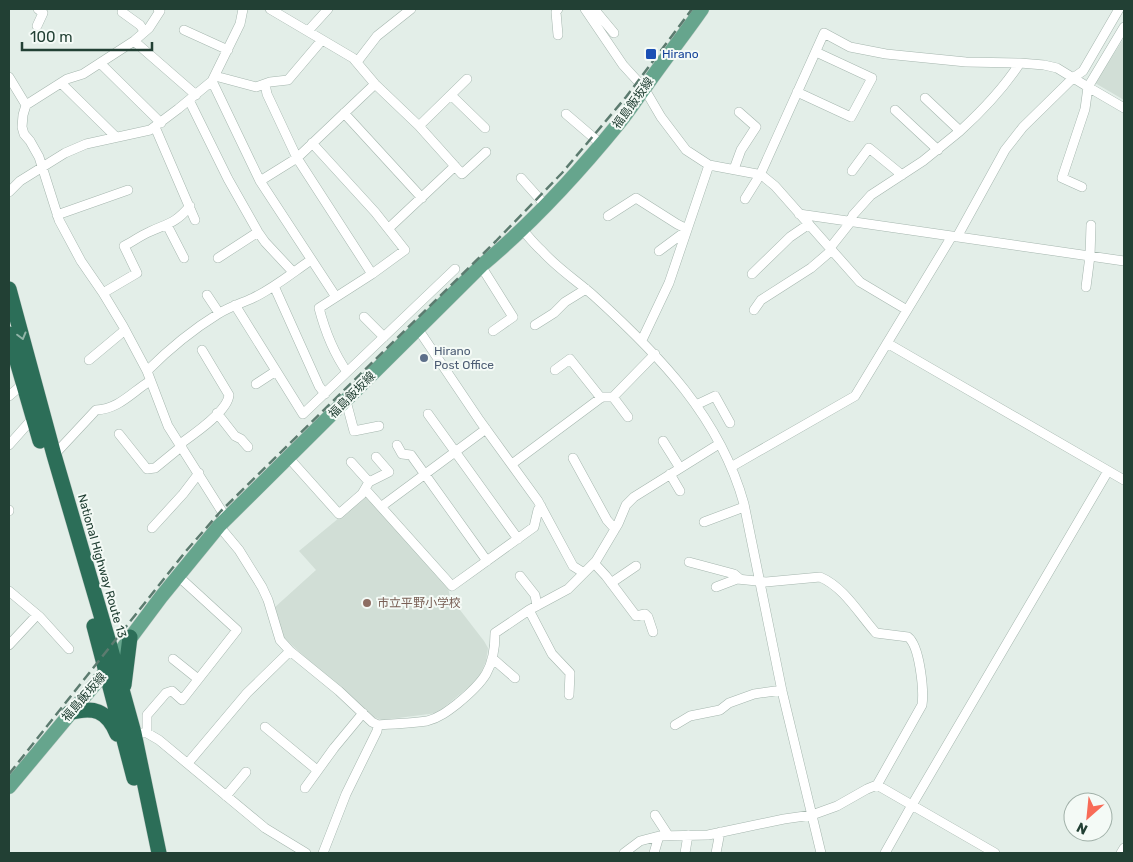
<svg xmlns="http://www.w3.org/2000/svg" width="1133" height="862" viewBox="0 0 1133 862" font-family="Rubik,'Noto Sans JP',sans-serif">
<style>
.built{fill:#d1ded6}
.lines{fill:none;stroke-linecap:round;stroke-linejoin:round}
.street-casing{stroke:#a5b6ae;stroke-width:10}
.primary-casing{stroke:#c1cac6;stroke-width:15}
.highway-casing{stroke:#c1cac6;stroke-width:16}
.street{stroke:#fff;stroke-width:9}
.primary{stroke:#66a58d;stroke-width:14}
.highway{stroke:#2c6e58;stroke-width:15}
.rail{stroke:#5c7b6f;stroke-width:2.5;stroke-dasharray:10 5;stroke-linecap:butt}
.oneway{stroke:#90b4a7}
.transit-dot{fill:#1a4fb4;stroke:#f4faf6;stroke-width:2}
.service-dot{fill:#5c6f8a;stroke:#f4faf6;stroke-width:2}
.education-dot{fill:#8d6e63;stroke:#f4faf6;stroke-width:2}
.labels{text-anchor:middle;stroke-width:4;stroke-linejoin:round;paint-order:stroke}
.transit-label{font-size:12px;fill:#164399;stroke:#f4faf6;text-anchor:start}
.street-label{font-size:12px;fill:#224034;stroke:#f4faf6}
.service-label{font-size:12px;fill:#4e5e75;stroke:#f4faf6;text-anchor:start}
.education-label{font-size:12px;fill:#785e54;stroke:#f4faf6;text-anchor:start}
</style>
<rect width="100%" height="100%" fill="#e3eee8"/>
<path class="built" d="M1124,38V100L1095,83Z
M368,494L448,587L450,597L484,641L488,648L486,661L480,675L475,682L437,713L382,720L370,716L283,637L274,608L316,570L299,551Z"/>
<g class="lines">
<g class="street-casing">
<path id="street" d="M158,9L160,11L149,28L134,41L83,74L67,79L26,105L23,115L22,127L24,134L30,141L39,157L59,220L81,261L103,293L123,326L147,371L168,426L226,518
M270,9L353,58L375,84L419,126L462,174L486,152
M558,9L556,12L558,35
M585,9L623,65L644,88L661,117L686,150L709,165L757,174L764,177L775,186L860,282L907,310
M594,9L614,33
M122,12L140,25L144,31
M37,26L43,13L38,9
M1124,27L1088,87L1124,108
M184,30L228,50
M308,31L328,9
M134,41L196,95
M357,62L377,36L411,9
M100,63L161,123
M215,76L256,87L270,82L288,80L322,40
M9,77L26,105
M212,81L260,181L336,297
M61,83L116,137
M265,84L267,94L297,158L372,274
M797,92L851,117L872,78L816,52
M451,95L485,128
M189,100L228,179L258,232L265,242L293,272
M895,110L938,150
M344,113L422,198
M566,114L601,144
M419,126L467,79
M155,127L195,220
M960,131C983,110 1003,89 1020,63
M312,143L375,212L405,250L372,274L319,308C325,331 333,352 347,372
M734,169L741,150L756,127L739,112
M852,171L869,148L902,175
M521,178L545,205
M260,181L297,158L375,84
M9,192L20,181L65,153L86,144L150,130L178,109L212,81L240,24L243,9
M745,199L760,175L824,33L850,47L886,54L966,62L1020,63L1044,65L1057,68L1088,87L1085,109L1062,178L1082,187
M799,214L1124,261
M57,215L128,190
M608,216L636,198L677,224L687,229
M167,225L184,258
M389,228L455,166
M521,228C528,236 534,244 542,251C557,268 577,281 594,296C659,355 720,417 744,504L782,691L821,853
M957,237L1005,150L1023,127L1073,78L1083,71L1119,9
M830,248L849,224L853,215L871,195L923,161L960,131L925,98
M659,251L686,231
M218,258L258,232
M481,266L513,317L493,331
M752,274L790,237L809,224
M274,286L319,386L325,394
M1086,287L1090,256L1091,225
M103,293L137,273L124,246C132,242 140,236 149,232C168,223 175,224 190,206
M207,295L219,313
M235,305L303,414L455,269
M754,310L761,300L811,268L832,250
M364,317L384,337
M535,325L554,313L565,302L586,289
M418,329L480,421L538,501L573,566L584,573
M642,340L669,283L709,165
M887,343L1124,480
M89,360L125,330
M555,370L570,359L601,398
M147,371C169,349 192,330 218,314C229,307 242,303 253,298C274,288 292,273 311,260
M256,384L276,371
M9,396L23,384
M613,397L628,417
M346,401L354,431L379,426
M696,405L715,396L730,423
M217,413L235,436L241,439L248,447
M428,414L518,539
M119,434L147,469L155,468L182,446
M663,441L680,468
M180,444C194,434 228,411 229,395L202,350
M9,445L33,418
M397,445L402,454L411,455L487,561
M54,455L96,410C119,409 132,392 150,381
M288,457L339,514L362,494L369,482L389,472L376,457
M573,458L607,520L615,529
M351,462L369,482
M512,464L602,397H613L655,354
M731,467L855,396L952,236
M670,474L680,491
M365,489L452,586L534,527L538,510L541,506
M382,506L486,429
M9,510V511
M704,522L744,507
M219,526L239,550L262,587L268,600L280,640L290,651L339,691L372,722L378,725C394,724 411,723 427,721C439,718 448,711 457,704C484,682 495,669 495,633L529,610L568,589L596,561L618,524L626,505L634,497L719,444
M152,528L183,494L199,473
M689,562L734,574L740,579
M594,563L606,576L636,616L645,614L648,617L653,632
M520,576L535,595L537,606
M611,583L636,566
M9,591L40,617L69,649
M529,610L552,654L570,673L569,695
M9,645L37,615
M492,658L515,678
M173,659L198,679
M675,725L690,716L720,710L729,703L754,694L782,690
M265,727L317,770
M142,733H147L159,740L265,828L306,853
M147,733V715L166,693L172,691L182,700L237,630L178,576
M188,763L247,693L290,651
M877,785L995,853
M305,788L334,748L363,713
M226,796L246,772
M655,815L668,835
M323,853L346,794L377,731L378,725
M624,853L640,841L659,836L708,835L784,819L812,815L837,806L867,789L877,785L922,705C924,691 920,646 908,637L876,633C859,614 844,587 820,577L766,582L737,579L716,587
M654,853L659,836
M685,853L688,835
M716,853L720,832
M885,853L912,805L1108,471
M1121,853L1124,848"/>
</g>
<g class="primary-casing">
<path id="primary" d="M9,787L105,672L161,597L219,526L481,266C530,225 579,172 619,123C629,111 637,98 646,86C664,60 684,35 702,9"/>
</g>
<g class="highway-casing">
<path id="highway" d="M9,289L54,455L110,646L134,733L159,853
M9,334L40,441
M94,626L134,778
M124,685L130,637
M69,713C93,706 107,710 117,734"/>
</g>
<use href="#street" class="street"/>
<use href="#primary" class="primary"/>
<use href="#highway" class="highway"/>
<path class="rail" d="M9,774L186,551L221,511L496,241L562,173L626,97L692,9"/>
</g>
<defs><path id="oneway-chevron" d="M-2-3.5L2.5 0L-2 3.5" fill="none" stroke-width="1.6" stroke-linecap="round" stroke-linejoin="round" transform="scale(1.25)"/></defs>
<use class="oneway" href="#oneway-chevron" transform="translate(22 336) rotate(75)"/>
<rect class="transit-dot" x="645" y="48" width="12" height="12" rx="2.5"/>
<circle class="service-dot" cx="424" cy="358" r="5"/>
<circle class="education-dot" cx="367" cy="603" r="5"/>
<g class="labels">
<g class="transit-label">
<text x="662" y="58">Hirano</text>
</g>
<g class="street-label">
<text transform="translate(633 103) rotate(-54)" y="4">福島飯坂線</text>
<text transform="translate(352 395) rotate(-45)" y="4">福島飯坂線</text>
<text transform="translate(102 566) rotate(74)" y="4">National Highway Route 13</text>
<text transform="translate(84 697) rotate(-49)" y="4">福島飯坂線</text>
</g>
<g class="service-label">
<text x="434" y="355">Hirano<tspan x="434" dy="14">Post Office</tspan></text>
</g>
<g class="education-label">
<text x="377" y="607">市立平野小学校</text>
</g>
</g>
<rect width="1133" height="862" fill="none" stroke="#224034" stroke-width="20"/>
<g transform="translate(1088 817) rotate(207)"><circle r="24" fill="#f4faf6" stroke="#a0b0a8"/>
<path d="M0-4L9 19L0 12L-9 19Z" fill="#f86b57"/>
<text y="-8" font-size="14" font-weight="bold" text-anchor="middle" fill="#224034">N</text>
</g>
<path d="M22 42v8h130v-8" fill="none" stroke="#224034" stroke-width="2.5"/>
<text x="30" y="42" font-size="15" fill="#224034" stroke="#f4faf6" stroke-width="4" paint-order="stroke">100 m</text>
</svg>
